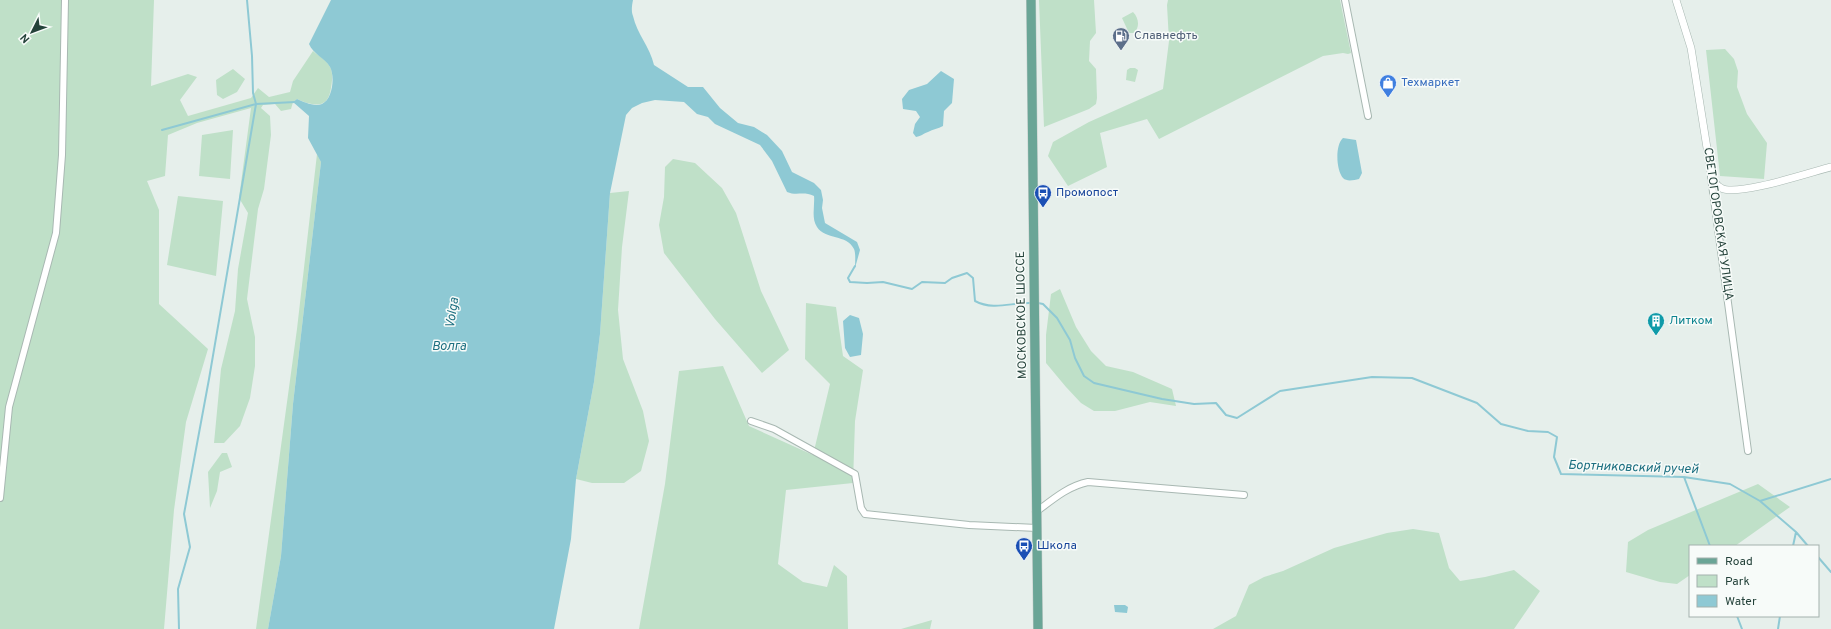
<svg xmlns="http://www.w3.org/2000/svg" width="1831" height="629" font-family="Overpass,sans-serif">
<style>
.green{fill:#bfe0c8}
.water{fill:#8ec9d4}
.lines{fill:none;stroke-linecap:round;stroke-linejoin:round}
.stream{stroke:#8ec9d4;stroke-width:2}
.minor-casing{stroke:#a8b8b2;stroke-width:8}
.tertiary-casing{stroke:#a8b8b2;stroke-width:8}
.primary-casing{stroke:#c2cac8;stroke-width:10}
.minor{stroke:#fff;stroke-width:6}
.tertiary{stroke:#fff;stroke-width:7}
.primary{stroke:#6aa596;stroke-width:9}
.labels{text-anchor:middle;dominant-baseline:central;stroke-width:3;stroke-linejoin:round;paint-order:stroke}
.service-label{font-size:12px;fill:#4e5e75;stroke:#f7fbf9;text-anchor:start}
.shop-label{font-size:12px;fill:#366cbe;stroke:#f7fbf9;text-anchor:start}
.transit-label{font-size:12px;fill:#164399;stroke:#f7fbf9;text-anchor:start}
.street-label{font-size:12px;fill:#24423a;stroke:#f7fbf9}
.culture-label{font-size:12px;fill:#0d838f;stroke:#f7fbf9;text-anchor:start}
.water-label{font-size:13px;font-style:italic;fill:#1c6f80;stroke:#f7fbf9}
</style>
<rect width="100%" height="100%" fill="#e6efeb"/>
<!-- green -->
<path class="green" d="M0,0h154l-3,86 37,-12 9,3 -17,23 8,16 63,-18 7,-10 11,9 21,-5 3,-11 20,-30c6,5 15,10 18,18 2,6 1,13 0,19 -3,22 -18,18 -34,11l-4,3 -2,7 -10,2 -6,-7 -12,1 -2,3 9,8 1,19 -7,54 -6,20 -11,90 8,38v29l-5,32 -10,28 -16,17h-10l7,-74 14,-58 3,-42 10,-56 -9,-15 12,-90 -54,15 -29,12 -3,41 -18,5 12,29v94l49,45 -22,73 -12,88 -10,119h-164z
M1039,0h55l2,33 -6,8 -1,20 7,8 1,29 -1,6 -7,5 -45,18z
M1168,0h172l11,53 -3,1 -5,-1 -20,3 -164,83 -12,-20 -47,14 7,34 -39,19 -20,-30 5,-14 36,-20 74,-33 6,-48 -2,-36z
M1133,12c6,6 7,15 1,21h-5l-7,-15z
M1725,49l9,10 4,12 -1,16 10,27 20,29 -3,36 -44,-3 -14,-126z
M1130,68h5l3,2 -3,12 -9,-2 1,-10z
M233,69l12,10 -8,13 -14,7 -6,-4 -1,-15z
M233,130l-3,49 -31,-3 3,-41z
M317,154l4,8 -28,242 -12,152 -13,73h-12l41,-300z
M673,159l22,4 27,25 14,25 25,78 28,59 -27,23 -47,-54 -51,-66 -5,-28 5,-28 1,-30z
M629,191l-7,56 -4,63 5,49 20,52 6,30 -8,30 -17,12h-32l-16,-4 18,-97 6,-48 10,-141z
M178,196l45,5 -7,75 -49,-11z
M1060,289l16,38 15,24 15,15 27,6 39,17 4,17 -26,-4 -35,9h-21l-13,-8 -15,-16 -20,-24v-28l5,-41z
M806,303l30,4 7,49 20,14 -8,51 -2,62 -67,7 -8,74 25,18 24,5 7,-22 13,11 1,53h-209l26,-145 14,-113 44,-5 26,60 64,29 17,-71 -25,-25z
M222,453h5l5,14 -12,5 -3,19 -7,17 -2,-36z
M1758,484l32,23 -55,39h-45v29l-13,9 -17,-2 -34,-10 2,-30 20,-12z
M1413,529l26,4 10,35 11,13 25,-4 29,-7 26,21 -26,38h-301l23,-13 13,-31 15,-8 19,-6 51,-23 53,-15z
M932,620l-2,9h-29z"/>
<!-- water -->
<path class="water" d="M331,0h302c-1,5 -2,11 0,16 4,18 17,31 21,49l34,22h15l17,21 18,15 16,4 13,8 15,16 10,21 22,11 7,7 2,10 -1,8 3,15 32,19 3,8 -5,18c0,-6 1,-14 -1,-19 -7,-15 -29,-9 -37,-22 -6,-9 -2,-21 -3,-31 -10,-5 -18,0 -27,-4l-15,-31 -12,-16 -45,-21 -7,-7 -11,-3 -13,-12 -29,-2 -13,3 -10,5 -6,7 -16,78 -10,141 -6,48 -18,97 -5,60 -17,90h-286l13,-73 12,-152 28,-242 -13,-24 1,-22 -16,-14 4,-3c7,3 17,8 25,5 11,-5 13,-28 8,-37 -5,-9 -17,-13 -21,-23z
M941,71l13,8 -2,24 -8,8 -1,15c-5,3 -10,3 -15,6 -6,2 -6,4 -12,5l-3,-4 2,-9 5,-7 -4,-6 -13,-2 -1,-10 7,-9 18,-6z
M1343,138l13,2 6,33 -3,6c-5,1 -12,3 -16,-1 -7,-8 -8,-33 0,-40z
M850,315l9,3 4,16 -2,21 -11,2 -5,-9 -2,-27z
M1114,605h11l3,2 -1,6 -12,-1z"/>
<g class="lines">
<!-- stream -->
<path class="stream" d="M162,130l94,-26 39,-2
M855,266l-7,12 2,4 17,1 16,-1 29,7 10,-7 23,1 7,-5 15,-5 6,5 2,23c19,10 37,1 57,2
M1038,303l5,1 14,14 13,22 5,18 9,18 10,7 68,16 32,5 22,-1 10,12 11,3 43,-27 92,-14 40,1 65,25 24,21 27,7 20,1 9,5 -3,20 7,17 123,3 46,7 30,17 36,31 12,14
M1684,477l26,69
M1760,501l71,-22
M1793,546l3,-14
M1818,557l13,15
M1737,616l5,13
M179,629l-1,-40 12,-42 -6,-33 25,-135 47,-275 -3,-11 -1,-37 -5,-56
M1778,629l2,-13"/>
<!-- minor casing -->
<g class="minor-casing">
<path id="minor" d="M1345,0l23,116
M1711,177l37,274
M751,421l23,8 81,45 6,34 4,6 104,11 68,3
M0,498l9,-91 47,-174 6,-78 3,-155
M1036,512c16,-12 32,-26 52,-30l156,13"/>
</g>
<!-- tertiary casing -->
<g class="tertiary-casing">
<path id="tertiary" d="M1676,0l15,48 20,125c2,6 4,12 10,15 16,9 90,-16 110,-21"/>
</g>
<!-- primary casing -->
<g class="primary-casing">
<path id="primary" d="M1031,0l7,629"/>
</g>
<!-- minor -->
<use href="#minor" class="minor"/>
<!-- tertiary -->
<use href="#tertiary" class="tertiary"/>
<!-- primary -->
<use href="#primary" class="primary"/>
</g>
<!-- icons -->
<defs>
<g id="fuel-pin" transform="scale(0.9)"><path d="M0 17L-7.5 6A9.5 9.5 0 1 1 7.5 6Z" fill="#5c6f8a" stroke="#f7fbf9"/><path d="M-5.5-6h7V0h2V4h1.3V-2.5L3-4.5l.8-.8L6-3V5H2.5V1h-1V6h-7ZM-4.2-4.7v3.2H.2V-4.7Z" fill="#fff"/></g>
<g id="shop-pin" transform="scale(0.9)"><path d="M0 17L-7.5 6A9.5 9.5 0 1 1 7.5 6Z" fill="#3f7fe0" stroke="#f7fbf9"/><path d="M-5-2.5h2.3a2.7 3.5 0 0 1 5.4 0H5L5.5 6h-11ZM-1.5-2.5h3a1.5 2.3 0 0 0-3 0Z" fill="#fff"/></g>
<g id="bus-pin" transform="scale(0.9)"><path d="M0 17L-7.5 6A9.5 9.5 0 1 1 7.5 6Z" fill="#1a4fb4" stroke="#f7fbf9"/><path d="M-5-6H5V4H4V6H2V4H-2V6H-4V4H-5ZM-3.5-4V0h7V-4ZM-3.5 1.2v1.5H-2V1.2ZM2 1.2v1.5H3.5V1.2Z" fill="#fff"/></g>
<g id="building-pin" transform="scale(0.9)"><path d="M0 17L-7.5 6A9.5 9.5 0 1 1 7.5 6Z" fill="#0f9aa8" stroke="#f7fbf9"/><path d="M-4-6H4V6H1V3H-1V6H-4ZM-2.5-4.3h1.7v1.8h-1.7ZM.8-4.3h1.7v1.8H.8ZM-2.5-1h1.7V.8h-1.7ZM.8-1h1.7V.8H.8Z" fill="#fff"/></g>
</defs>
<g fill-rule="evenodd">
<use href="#fuel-pin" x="1121" y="36"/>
<use href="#shop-pin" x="1388" y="83"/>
<use href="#bus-pin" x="1043" y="193"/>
<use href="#building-pin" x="1656" y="321"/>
<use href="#bus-pin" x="1024" y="546"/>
</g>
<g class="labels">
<!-- service labels -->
<g class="service-label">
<text x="1134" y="36">Славнефть</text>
</g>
<!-- shop labels -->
<g class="shop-label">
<text x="1401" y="83">Техмаркет</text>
</g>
<!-- transit labels -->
<g class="transit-label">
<text x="1056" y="193">Промопост</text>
<text x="1037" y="546">Школа</text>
</g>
<!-- street labels -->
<g class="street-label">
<text transform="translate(1718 224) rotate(82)">СВЕТОГОРОВСКАЯ УЛИЦА</text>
<text transform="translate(1022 315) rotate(-91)">МОСКОВСКОЕ ШОССЕ</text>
</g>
<!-- culture labels -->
<g class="culture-label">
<text x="1669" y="321">Литком</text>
</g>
<!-- water labels -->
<g class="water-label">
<text transform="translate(453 313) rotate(-82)">Volga</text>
<text x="449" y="347">Волга</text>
<text transform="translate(1633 468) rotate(2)">Бортниковский ручей</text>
</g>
</g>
<!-- legend -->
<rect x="1689" y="545" width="130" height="72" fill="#f7fbf9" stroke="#a3b1ad"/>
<rect x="1697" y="558" width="20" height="6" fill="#6aa596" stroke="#a3b1ad"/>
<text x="1725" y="565" font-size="12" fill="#24423a">Road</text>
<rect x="1697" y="575" width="20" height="12" fill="#bfe0c8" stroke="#a3b1ad"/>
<text x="1725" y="585" font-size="12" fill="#24423a">Park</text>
<rect x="1697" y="595" width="20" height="12" fill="#8ec9d4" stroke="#a3b1ad"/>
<text x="1725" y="605" font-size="12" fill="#24423a">Water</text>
<!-- north arrow -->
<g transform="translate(32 32) rotate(228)" stroke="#f7fbf9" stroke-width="3" paint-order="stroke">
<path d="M0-3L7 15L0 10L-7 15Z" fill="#24423a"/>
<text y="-6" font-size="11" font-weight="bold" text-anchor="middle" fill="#24423a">N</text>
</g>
</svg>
